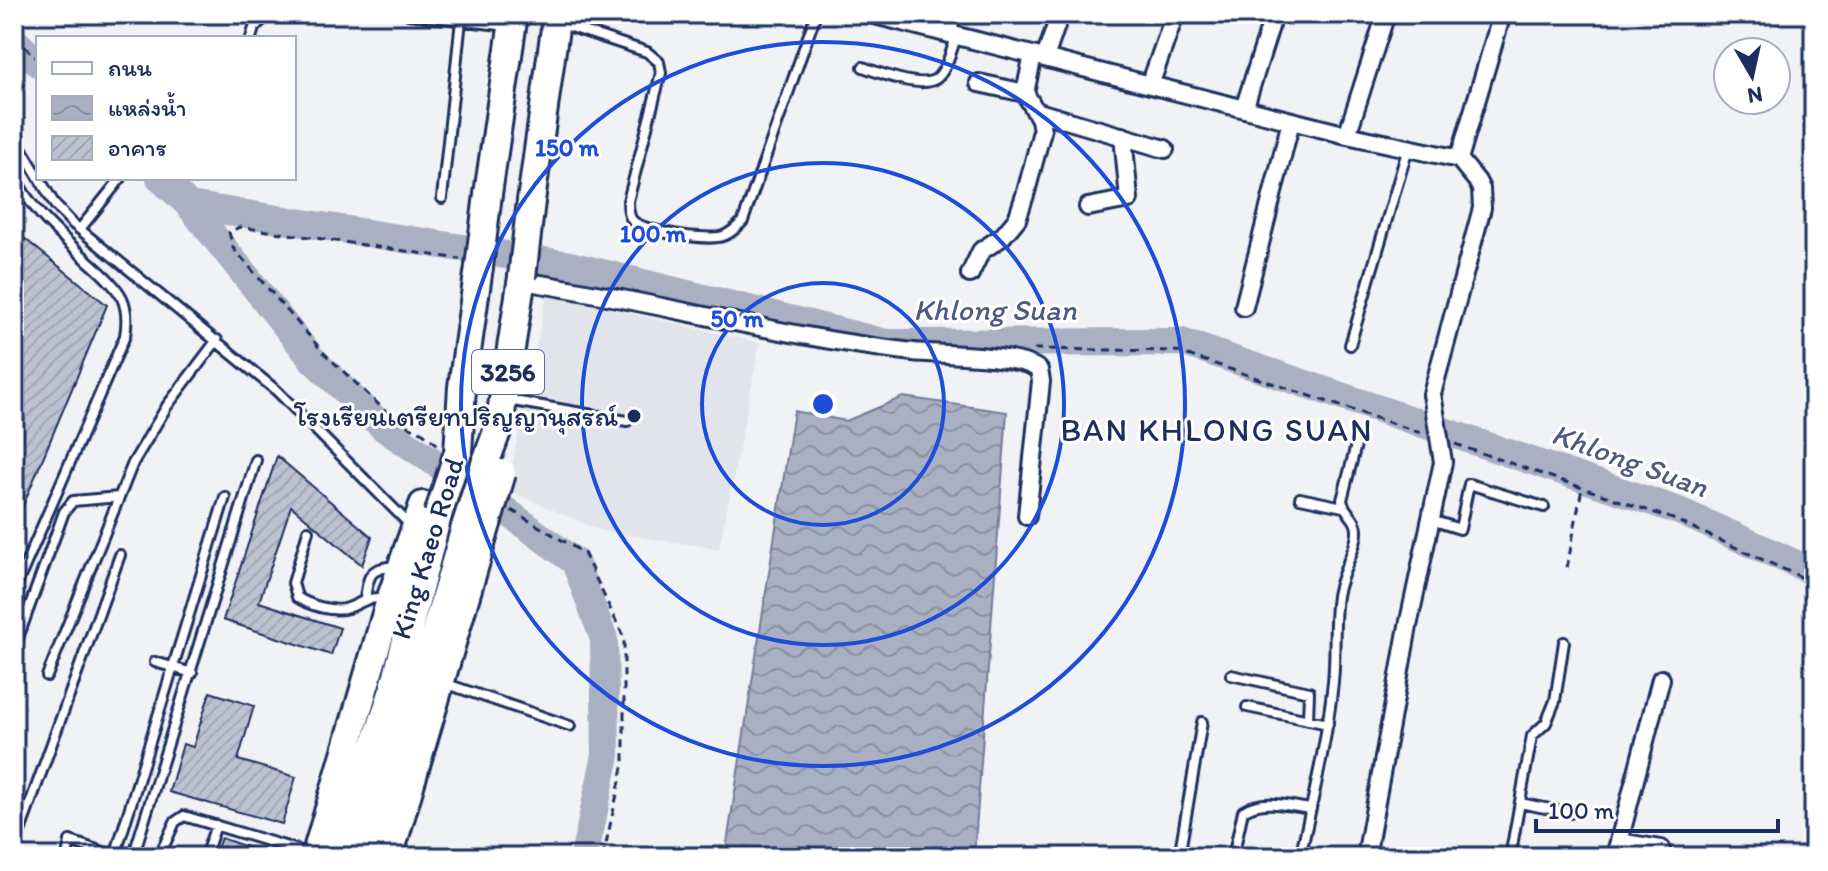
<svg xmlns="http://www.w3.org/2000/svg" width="1828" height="871" font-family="Itim,'Playpen Sans Thai',sans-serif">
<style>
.built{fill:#e1e4ea}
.water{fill:url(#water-waves);stroke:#707c9a;stroke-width:2}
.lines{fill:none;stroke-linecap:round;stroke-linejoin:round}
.river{stroke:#a8b0c2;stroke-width:28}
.building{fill:url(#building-hatch);stroke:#1b2f5e;stroke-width:2}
.lane-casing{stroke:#1b2f5e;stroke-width:14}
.street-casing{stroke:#1b2f5e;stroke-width:22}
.primary-casing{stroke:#1b2f5e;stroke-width:32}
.path{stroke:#1b2f5e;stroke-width:3;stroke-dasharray:8 6;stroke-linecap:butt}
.lane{stroke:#fff;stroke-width:8}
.street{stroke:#fff;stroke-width:16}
.primary{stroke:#fff;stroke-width:26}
.street-bridge-casing{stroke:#1b2f5e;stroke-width:22;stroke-linecap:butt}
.primary-bridge-casing{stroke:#1b2f5e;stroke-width:32;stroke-linecap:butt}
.street-bridge{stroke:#fff;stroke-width:16}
.primary-bridge{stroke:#fff;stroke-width:26}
.ring{fill:none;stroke:#1d4ed8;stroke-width:4}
.poi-dot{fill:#1b2f5e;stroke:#fff;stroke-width:3}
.labels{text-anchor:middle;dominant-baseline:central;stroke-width:6;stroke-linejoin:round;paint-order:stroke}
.shield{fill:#fff;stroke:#5f6d8e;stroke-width:2}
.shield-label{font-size:26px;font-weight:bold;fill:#1b2f5e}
.poi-label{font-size:28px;fill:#1b2f5e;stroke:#fff;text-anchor:end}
.street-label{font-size:28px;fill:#1b2f5e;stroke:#fff}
.water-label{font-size:30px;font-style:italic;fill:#4c5c81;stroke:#fff}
.quarter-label{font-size:32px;letter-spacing:2px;fill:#1b2f5e;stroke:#fff}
.centre{fill:#1d4ed8;stroke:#fff;stroke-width:4}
.ring-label{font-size:24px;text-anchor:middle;font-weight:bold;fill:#1d4ed8;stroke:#fff;stroke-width:6;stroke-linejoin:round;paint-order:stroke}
</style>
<defs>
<pattern id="water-waves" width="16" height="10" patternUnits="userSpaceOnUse" patternTransform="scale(2)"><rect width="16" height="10" fill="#a8b0c2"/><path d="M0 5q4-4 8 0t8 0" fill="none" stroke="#8890a1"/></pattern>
<pattern id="building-hatch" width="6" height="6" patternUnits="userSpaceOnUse" patternTransform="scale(2)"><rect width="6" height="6" fill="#bcc2d0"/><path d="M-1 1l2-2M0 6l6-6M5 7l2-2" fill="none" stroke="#a1a7b5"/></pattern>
</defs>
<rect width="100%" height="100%" fill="#f1f2f5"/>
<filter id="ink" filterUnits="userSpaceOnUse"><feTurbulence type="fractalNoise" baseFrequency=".0125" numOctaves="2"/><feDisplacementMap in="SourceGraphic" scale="16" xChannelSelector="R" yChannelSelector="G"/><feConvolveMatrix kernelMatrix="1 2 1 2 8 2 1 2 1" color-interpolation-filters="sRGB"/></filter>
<g filter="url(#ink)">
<!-- built -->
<path class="built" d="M547,294l213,49 -41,206 -118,-18 -94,-41z"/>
<!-- water -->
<path class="water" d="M903,397l104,15 -33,445 -249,-1 69,-445 52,10z"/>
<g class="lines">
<!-- river -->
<path class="river" d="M14,40l24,23
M160,178l29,27 124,155 72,69 113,76 77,57 29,77 2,116 -22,102
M189,205l381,60 317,78 295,-1 497,169 135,61"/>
</g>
<!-- building -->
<path class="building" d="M14,230l93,75 -93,222z
M277,456l95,81 -10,28 -71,-59 -32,96 81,26 -9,27 -108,-35z
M210,692l44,14 -16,54 58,17 -14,47 -113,-32 14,-48 10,3z
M221,838l49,17v2h-56z"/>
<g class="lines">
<!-- lane casing -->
<g class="lane-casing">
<path id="lane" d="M408,14l100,12
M559,23l88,29 12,10 2,11 -33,128c0,6 0,14 4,19 9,12 77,21 91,16 9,-3 14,-9 20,-15l73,-207
M251,38l3,-10 14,-14
M863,67c16,6 60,23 74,11 10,-9 15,-29 19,-41
M14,136l24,40
M14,174c15,35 47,61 74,87 11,10 27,23 34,37 5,11 5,26 3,38l-111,255
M39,178l16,27 17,18 205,168 134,135
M442,198l19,-178
M80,229l41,-51
M1350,345l58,-197
M508,400l119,21
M1300,498l43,9
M1431,520l29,9 9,-45 75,23
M308,531l-15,52 4,14c11,8 37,16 51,11 17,-6 17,-12 38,-9
M365,598c4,-25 4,-29 31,-32
M14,649l50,-137 9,-11 46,-4
M155,662l37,11
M1231,675l78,17 -1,28
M47,676l86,-213 34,-57 50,-66
M444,683l126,43
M1247,707l81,17
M1520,803l50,10
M14,848l106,-293
M67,857l3,-16 45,15 110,-359
M133,857l123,-397
M174,857l-9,-3 -2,-6 12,-26 9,-6 127,38
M205,857l11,-32
M1179,857l23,-135
M1233,857l10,-46c20,-13 45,-5 68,-2
M1300,857c13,-58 27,-116 33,-175 3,-29 0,-57 4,-86 3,-21 20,-48 20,-64 1,-14 -13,-19 -15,-32l16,-63
M1510,857l22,-121 14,-13 9,-22 9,-59"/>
</g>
<!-- street casing -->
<g class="street-casing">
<path id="street" d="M871,14l476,121 112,24 18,22 4,8 1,19 -50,186
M947,33l6,-19
M1045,58l15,-44
M979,83l46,10
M1150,85l25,-71
M1244,109l30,-95
M1035,111l130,38
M1347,135l39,-121
M1459,159l43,-145
M1088,207l41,-8 -6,-63
M970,274l11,-23 21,-14 15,-18 9,-27 16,-61 -2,-12 -15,-26 8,-38
M522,281c131,20 259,56 391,71 28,3 108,2 126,18l2,11 -14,135
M1244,307l47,-186
M1619,842l42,7
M1366,857l42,-231 35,-164
M1615,857l46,-178"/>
</g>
<!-- primary casing -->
<g class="primary-casing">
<path id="primary" d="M488,194l26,-180
M531,201l26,-187
M458,452l4,-65 17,-120
M485,464l14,-38 23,-149
M315,857l75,-257 33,-95
M338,857l56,-170 44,-172
M363,857l54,-162 48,-168
M389,857l95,-323"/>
</g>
<!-- path -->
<path class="path" d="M14,37l24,22
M1034,349l142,2 245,82
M437,444l-14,-11 -28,-13 -71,-67 -91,-105 -4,-16 11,-5 220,32
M1455,444l218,75 141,64
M511,510l73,43 40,85v125l-21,94
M1567,568l15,-80"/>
<!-- lane -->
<use href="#lane" class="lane"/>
<!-- street -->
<use href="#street" class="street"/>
<!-- primary -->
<use href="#primary" class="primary"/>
<!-- street-bridge casing -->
<g class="street-bridge-casing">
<path id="street-bridge" d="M1432,394l11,68"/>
</g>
<!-- primary-bridge casing -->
<g class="primary-bridge-casing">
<path id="primary-bridge" d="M479,267l9,-73
M522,277l9,-76
M438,515l20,-63
M465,527l20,-63
M484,534l18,-61"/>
</g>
<!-- street-bridge -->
<use href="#street-bridge" class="street-bridge"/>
<!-- primary-bridge -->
<use href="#primary-bridge" class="primary-bridge"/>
</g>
</g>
<!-- distance rings -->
<g class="ring">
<circle cx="823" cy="404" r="121"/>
<circle cx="823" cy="404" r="241"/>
<circle cx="823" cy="404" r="362"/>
</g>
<!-- markers -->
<circle class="poi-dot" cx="634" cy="416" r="8"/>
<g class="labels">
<!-- shield labels -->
<rect class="shield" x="472" y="350" width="72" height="44" rx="6"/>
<g class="shield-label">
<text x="508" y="372">3256</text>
</g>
<!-- poi labels -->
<g class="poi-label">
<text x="618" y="416">โรงเรียนเตรียทปริญญานุสรณ์</text>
</g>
<!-- street labels -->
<g class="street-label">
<text transform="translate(427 548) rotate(-73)">King Kaeo Road</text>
</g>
<!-- water labels -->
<g class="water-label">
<text x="995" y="309">Khlong Suan</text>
<text transform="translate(1630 460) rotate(20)">Khlong Suan</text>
</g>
<!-- quarter labels -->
<g class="quarter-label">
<text x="1217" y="430">BAN KHLONG SUAN</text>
</g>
</g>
<circle cx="823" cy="404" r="12" class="centre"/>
<g class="ring-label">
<text x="567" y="156">150 m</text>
<text x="653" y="242">100 m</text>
<text x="737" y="327">50 m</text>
</g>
<!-- margin -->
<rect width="1828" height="871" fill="none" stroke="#fff" stroke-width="48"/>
<rect x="24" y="24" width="1780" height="823" fill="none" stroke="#1b2f5e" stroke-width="3" filter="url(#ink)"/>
<!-- legend -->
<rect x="36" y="36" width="260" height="144" fill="#ffffff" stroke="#a4acbf" stroke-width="2"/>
<rect x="52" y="62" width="40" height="12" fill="#ffffff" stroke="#a4acbf" stroke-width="2"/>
<text x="108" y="76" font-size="24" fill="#1b2f5e">ถนน</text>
<rect x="52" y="96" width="40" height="24" fill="url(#water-waves)" stroke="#a4acbf" stroke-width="2"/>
<text x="108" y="116" font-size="24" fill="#1b2f5e">แหล่งน้ำ</text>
<rect x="52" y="136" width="40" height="24" fill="url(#building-hatch)" stroke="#a4acbf" stroke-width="2"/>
<text x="108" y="156" font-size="24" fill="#1b2f5e">อาคาร</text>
<!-- north arrow -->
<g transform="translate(1752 76) rotate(171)"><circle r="38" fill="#ffffff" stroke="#a4acbf" stroke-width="2"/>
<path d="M0-6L14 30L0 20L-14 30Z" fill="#1b2f5e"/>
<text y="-12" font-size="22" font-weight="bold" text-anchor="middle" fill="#1b2f5e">N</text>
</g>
<!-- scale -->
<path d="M1536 819v12h242v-12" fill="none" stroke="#1b2f5e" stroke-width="4"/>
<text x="1548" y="819" font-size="24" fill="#1b2f5e" stroke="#ffffff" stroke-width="6" paint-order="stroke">100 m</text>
</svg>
